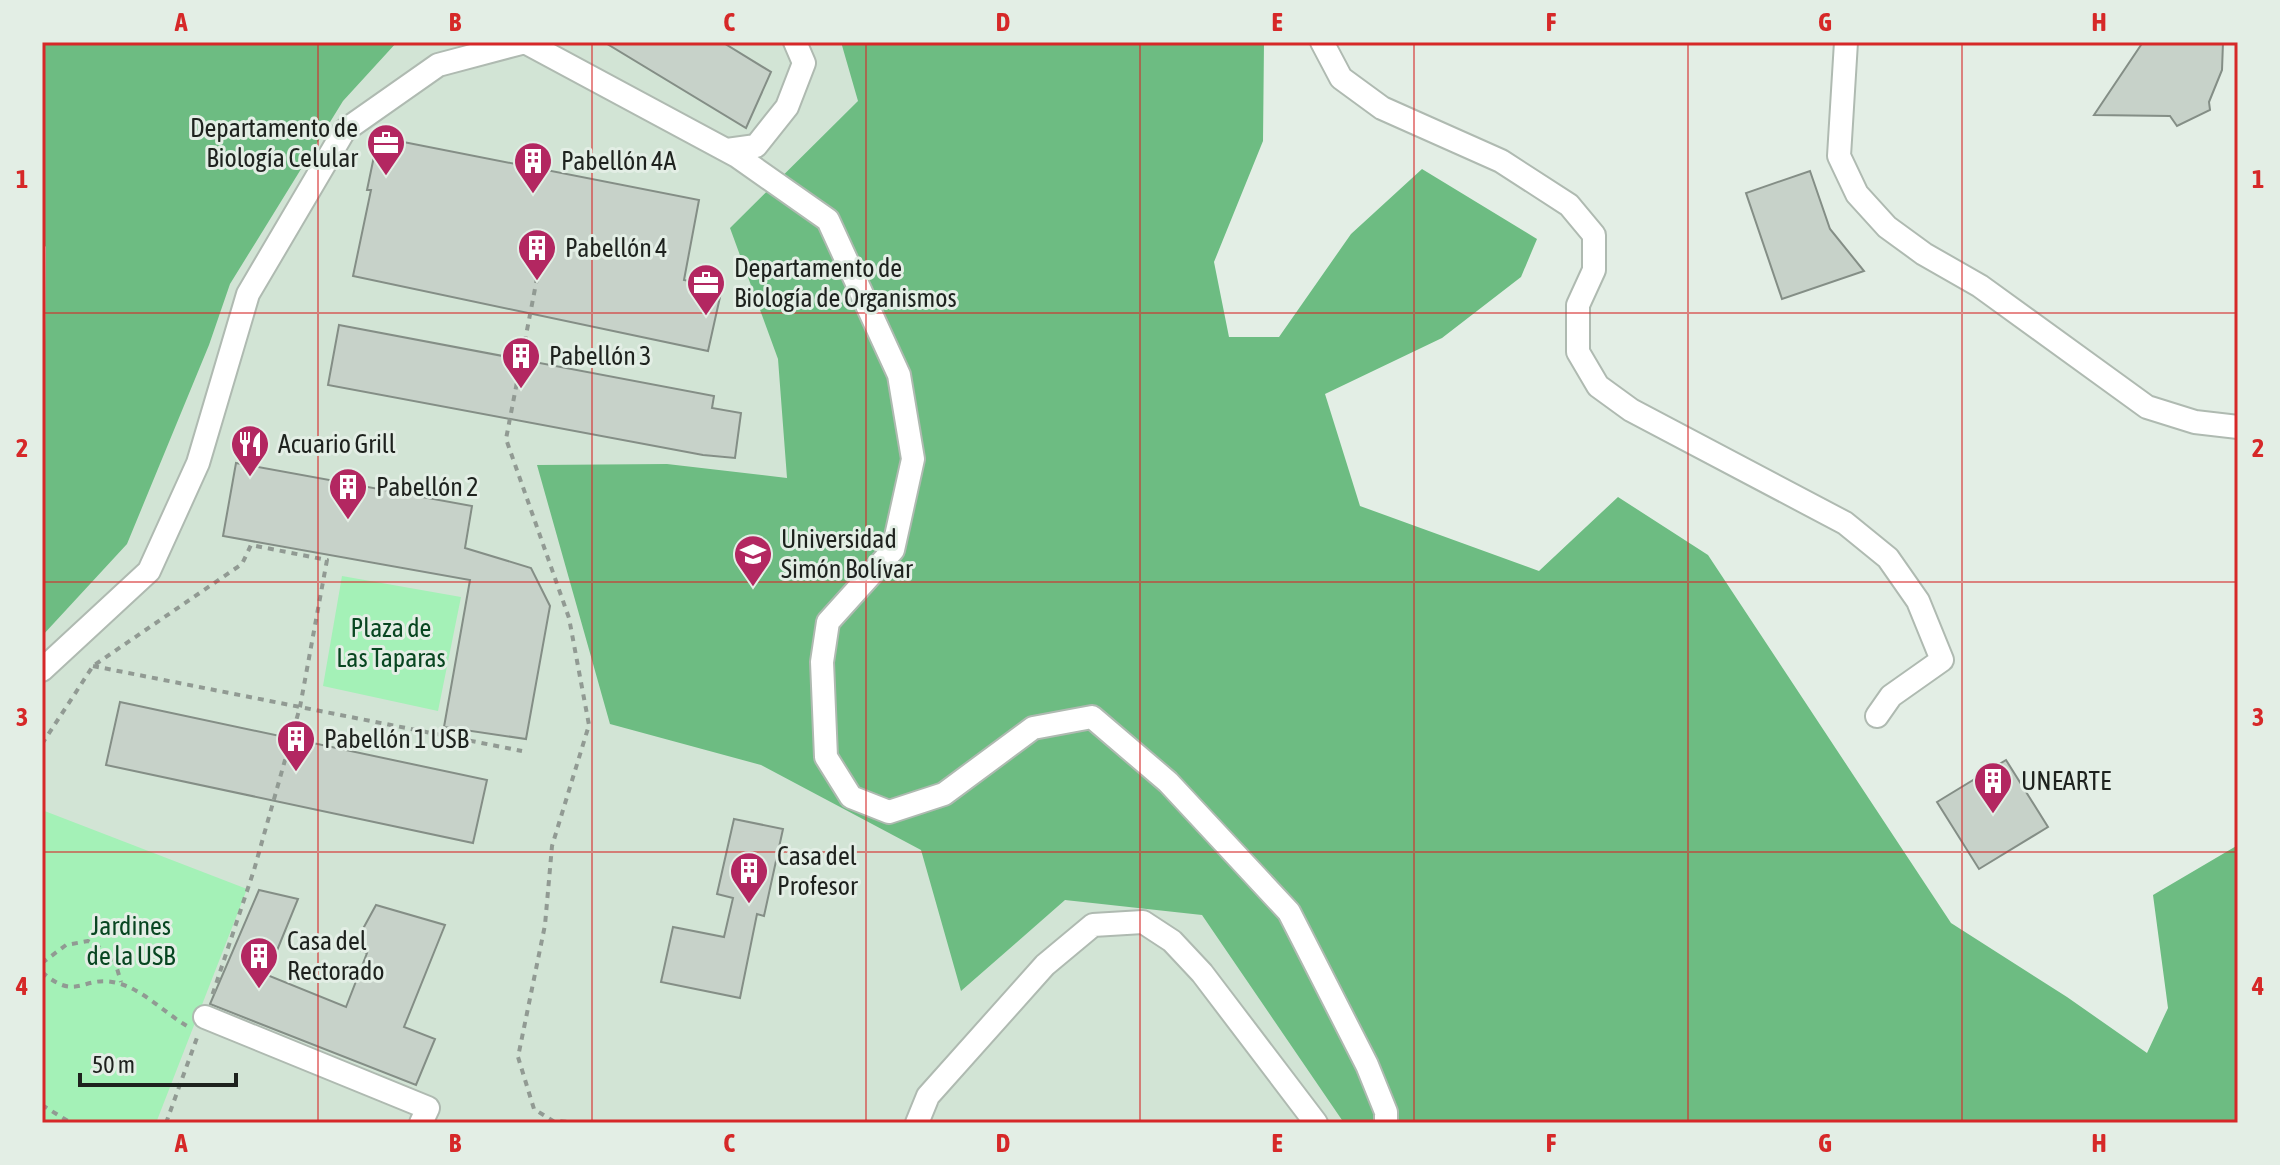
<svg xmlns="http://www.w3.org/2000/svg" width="2280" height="1165" font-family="'Asap Condensed',sans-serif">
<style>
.built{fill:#d2e4d5}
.green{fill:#a4f1b7}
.forest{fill:#6dbc82}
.building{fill:#c7d2c9;stroke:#848e86;stroke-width:2}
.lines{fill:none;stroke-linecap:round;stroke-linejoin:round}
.minor-casing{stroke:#afbab1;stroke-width:26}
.path{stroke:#919a93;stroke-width:4;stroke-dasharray:6 6;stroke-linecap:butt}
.minor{stroke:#fff;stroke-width:22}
.grid{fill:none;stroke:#d62828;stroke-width:2;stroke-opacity:0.55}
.labels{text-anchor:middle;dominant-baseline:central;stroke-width:6;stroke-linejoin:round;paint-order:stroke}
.poi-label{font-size:26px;fill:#1e221e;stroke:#e3eee5;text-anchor:start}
.park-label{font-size:26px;fill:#084621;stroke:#e3eee5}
.neatline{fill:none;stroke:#d62828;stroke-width:3}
.grid-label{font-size:26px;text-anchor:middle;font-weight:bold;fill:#d62828}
</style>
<rect width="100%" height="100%" fill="#e3eee5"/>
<!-- built -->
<path class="built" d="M42,42h1054l-15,269 945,812h-1984z"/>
<!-- green -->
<path class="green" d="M342,576l119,21 -23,114 -115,-25z
M42,810l205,79 -91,234h-114z"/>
<!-- forest -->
<path class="forest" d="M42,42h355l-54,59 -113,183 -21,61 -82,199 -85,92 4,-389 -4,-5z
M841,42h423l-1,99 -49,121 15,75h50l72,-103 71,-65 115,70 -16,38 -79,61 -117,56 35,112 179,65 79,-74 90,58 243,368 116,74 80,56 21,-45 -15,-113 85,-50v278h-894l-142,-208 -137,-15 -104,91 -40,-141 -160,-85 -151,-41 -73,-259 130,-1 120,14 -9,-119 -48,-131 128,-127z"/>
<!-- building -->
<path class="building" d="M604,42h118l49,30 -25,56z
M2143,42h80l-1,28 -13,32 1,8 -33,16 -7,-10 -76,-1z
M378,137l321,63 -15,80 38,8 -14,63 -355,-75 18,-86h-4z
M1810,171l20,58 34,42 -82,28 -36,-106z
M339,325l375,71 -2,12 29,5 -6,45 -32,-3 -375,-70z
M236,463l236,43 -7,42 66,20 19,38 -24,133 -82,-12 26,-147 -247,-44z
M120,702l367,78 -14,63 -367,-78z
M2006,760l42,67 -69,42 -42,-67z
M734,819l49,10 -19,87 -7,-2 -17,84 -79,-16 12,-55 51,10 9,-39 -16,-4z
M259,890l39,9 -31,76 79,32 21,-54 -14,-6 23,-42 69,20 -41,102 31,12 -19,46 -206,-81z"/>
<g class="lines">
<!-- minor casing -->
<g class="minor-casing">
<path id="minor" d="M1322,42l19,36 41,30 119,53 68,44 25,30v35l-16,35v47l20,34 33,24 214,113 43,35 30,43 24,59 -51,36 -14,20
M1846,42l-7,114 18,38 30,33 37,27 56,32 167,121 48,15 43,5
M727,150l29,-4 31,-39 17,-44 -9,-21
M42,670l107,-99 49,-108 50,-169 96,-163 94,-66 87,-23 212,114 91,64 71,155 14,84 -20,91 -65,72 -6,40 4,95 25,40 38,15 55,-18 89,-66 59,-11 76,65 121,130 78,153 19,47v11
M205,1017l223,91 -7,15
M917,1123l11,-27 117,-131 48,-40 50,-3 29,19 30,32 114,150"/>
</g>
<!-- path -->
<path class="path" d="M544,242l-38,197 63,179 20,107 -37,121 -7,79 -27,132 16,52 19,12 40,2
M93,666l429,85
M42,744l51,-78 149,-102 9,-19 76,15 -27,147 -46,163 -42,126
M42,963l24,-18 22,-4 25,14 8,27
M42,972c35,31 41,2 75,11 24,5 49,31 70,43
M42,1105l29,18
M166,1123l32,-88"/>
<!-- minor -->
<use href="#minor" class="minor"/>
</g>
<!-- grid -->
<path class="grid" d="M318,42v1081M592,42v1081M866,42v1081M1140,42v1081M1414,42v1081M1688,42v1081M1962,42v1081M42,313h2196M42,582h2196M42,852h2196"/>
<!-- icons -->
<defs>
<g id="office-pin" transform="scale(2)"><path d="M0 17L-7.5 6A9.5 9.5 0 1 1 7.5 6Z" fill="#b32761" stroke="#e3eee5"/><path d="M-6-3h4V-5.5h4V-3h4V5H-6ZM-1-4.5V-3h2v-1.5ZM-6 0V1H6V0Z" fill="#fff"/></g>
<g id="building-pin" transform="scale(2)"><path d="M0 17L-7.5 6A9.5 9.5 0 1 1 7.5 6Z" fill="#b32761" stroke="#e3eee5"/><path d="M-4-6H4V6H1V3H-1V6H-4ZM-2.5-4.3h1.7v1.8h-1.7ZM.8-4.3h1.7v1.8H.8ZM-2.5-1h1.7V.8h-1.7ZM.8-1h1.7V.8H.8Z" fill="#fff"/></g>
<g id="restaurant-pin" transform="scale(2)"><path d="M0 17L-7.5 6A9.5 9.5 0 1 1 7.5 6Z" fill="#b32761" stroke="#e3eee5"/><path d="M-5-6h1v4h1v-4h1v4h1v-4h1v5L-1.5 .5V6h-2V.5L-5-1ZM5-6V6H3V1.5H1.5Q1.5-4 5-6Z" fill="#fff"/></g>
<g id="university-pin" transform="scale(2)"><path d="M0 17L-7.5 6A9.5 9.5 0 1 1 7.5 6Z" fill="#b32761" stroke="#e3eee5"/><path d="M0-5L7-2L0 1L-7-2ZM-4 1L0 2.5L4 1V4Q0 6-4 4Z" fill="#fff"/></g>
</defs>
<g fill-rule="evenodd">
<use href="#office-pin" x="386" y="143"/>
<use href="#building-pin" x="533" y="161"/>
<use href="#building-pin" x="537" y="248"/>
<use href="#office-pin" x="706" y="283"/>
<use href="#building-pin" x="521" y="356"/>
<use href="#restaurant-pin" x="250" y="444"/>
<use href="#building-pin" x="348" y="487"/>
<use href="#university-pin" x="753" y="554"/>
<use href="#building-pin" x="296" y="739"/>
<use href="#building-pin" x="1993" y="781"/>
<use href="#building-pin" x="749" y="871"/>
<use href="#building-pin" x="259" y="956"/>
</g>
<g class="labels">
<!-- poi labels -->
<g class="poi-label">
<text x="358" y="128" text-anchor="end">Departamento de<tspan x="358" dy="30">Biología Celular</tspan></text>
<text x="561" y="161">Pabellón 4A</text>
<text x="565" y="248">Pabellón 4</text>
<text x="734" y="268">Departamento de<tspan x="734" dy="30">Biología de Organismos</tspan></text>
<text x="549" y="356">Pabellón 3</text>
<text x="278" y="444">Acuario Grill</text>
<text x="376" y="487">Pabellón 2</text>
<text x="781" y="539">Universidad<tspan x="781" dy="30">Simón Bolívar</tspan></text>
<text x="324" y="739">Pabellón 1 USB</text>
<text x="2021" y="781">UNEARTE</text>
<text x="777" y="856">Casa del<tspan x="777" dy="30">Profesor</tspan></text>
<text x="287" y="941">Casa del<tspan x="287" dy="30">Rectorado</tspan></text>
</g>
<!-- park labels -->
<g class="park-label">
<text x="391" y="628">Plaza de<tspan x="391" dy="30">Las Taparas</tspan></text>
<text x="131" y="926">Jardines<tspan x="131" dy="30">de la USB</tspan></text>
</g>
</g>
<!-- border -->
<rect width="2280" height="1165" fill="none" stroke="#e3eee5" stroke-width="88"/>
<!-- scale -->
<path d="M80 1073v12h156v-12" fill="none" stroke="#1e221e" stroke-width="4"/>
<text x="92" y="1073" font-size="24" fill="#1e221e" stroke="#e3eee5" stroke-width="6" paint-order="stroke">50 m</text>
<rect x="44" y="44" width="2192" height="1077" class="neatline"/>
<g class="grid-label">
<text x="181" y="31">A</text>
<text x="455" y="31">B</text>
<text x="729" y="31">C</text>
<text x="1003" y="31">D</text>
<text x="1277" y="31">E</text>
<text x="1551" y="31">F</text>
<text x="1825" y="31">G</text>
<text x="2099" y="31">H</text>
<text x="22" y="188">1</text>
<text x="2258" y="188">1</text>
<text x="22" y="457">2</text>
<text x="2258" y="457">2</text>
<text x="22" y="726">3</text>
<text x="2258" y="726">3</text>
<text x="22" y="995">4</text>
<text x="2258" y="995">4</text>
<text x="181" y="1152">A</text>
<text x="455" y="1152">B</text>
<text x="729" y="1152">C</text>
<text x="1003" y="1152">D</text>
<text x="1277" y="1152">E</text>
<text x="1551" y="1152">F</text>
<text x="1825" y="1152">G</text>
<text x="2099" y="1152">H</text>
</g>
</svg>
